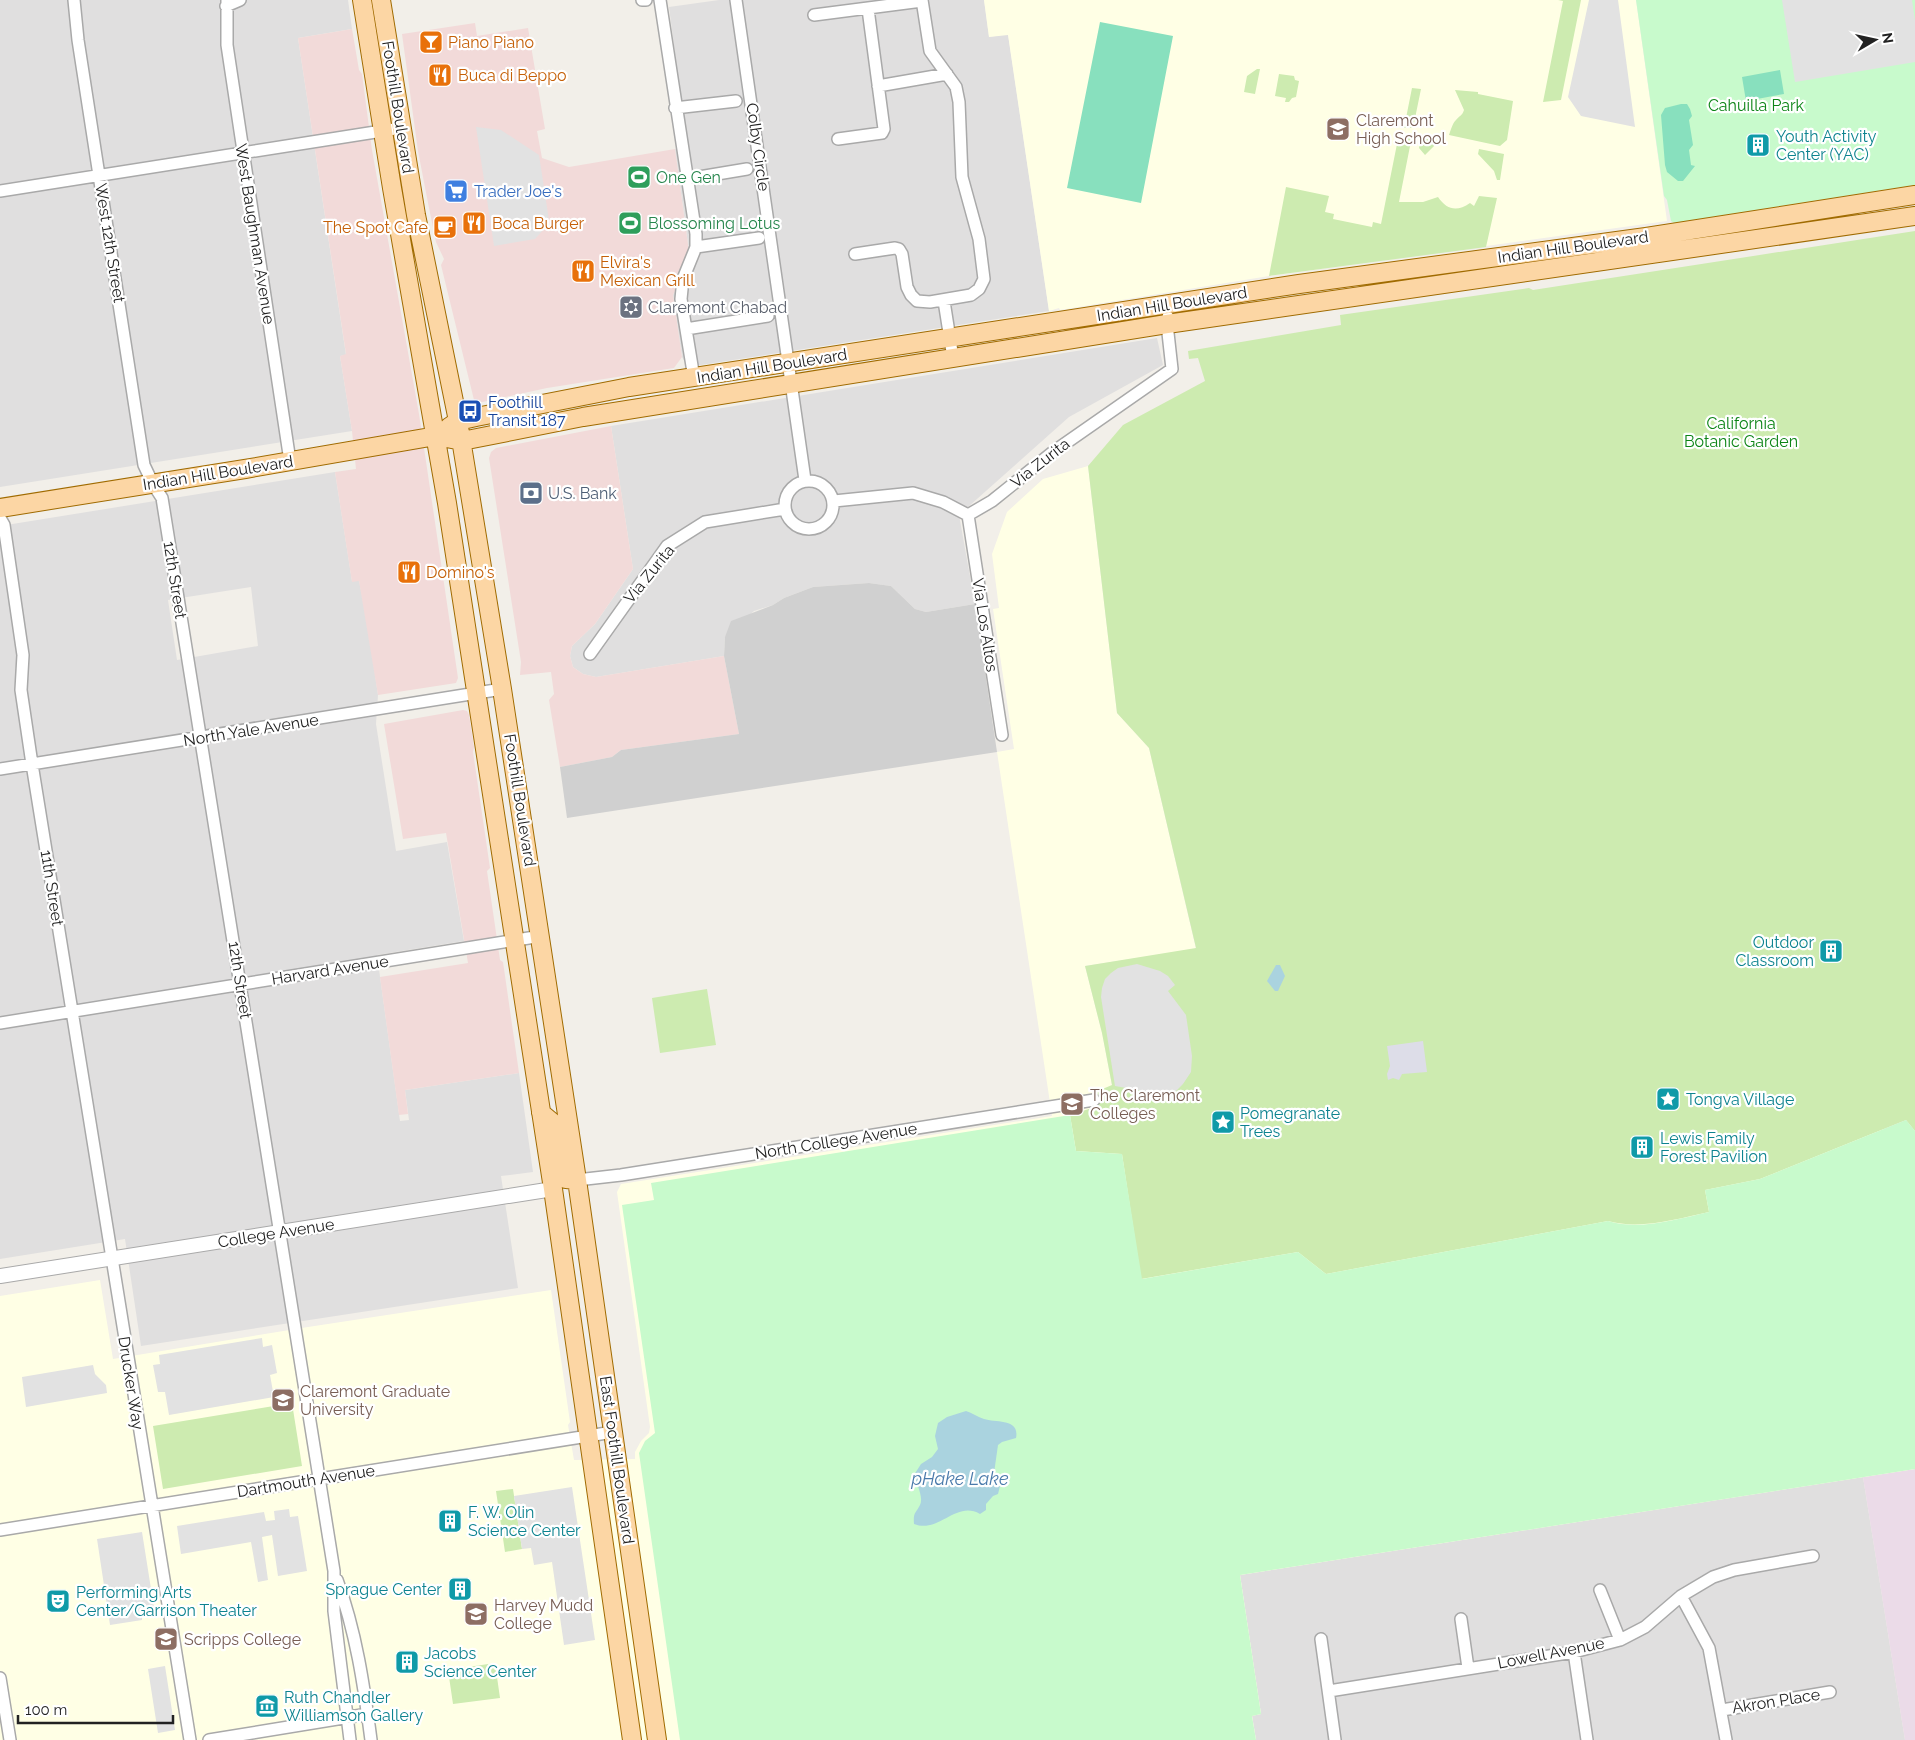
<svg xmlns="http://www.w3.org/2000/svg" width="1915" height="1740" font-family="Raleway,sans-serif">
<style>
.residential{fill:#e0dfdf;fill-rule:evenodd}
.commercial{fill:#f2dad9}
.industrial{fill:#ebdbe8}
.education{fill:#ffffe5}
.religious{fill:#d0d0d0}
.grass{fill:#cdebb0}
.park{fill:#c8facc}
.pitch{fill:#88e0be}
.parking{fill:#e2e2e2}
.plaza{fill:#dddde8}
.water{fill:#aad3df}
.lines{fill:none;stroke-linecap:round;stroke-linejoin:round}
.minor-casing{stroke:#a9a9a9;stroke-width:14}
.tertiary-casing{stroke:#a9a9a9;stroke-width:16}
.primary-casing{stroke:#a06b00;stroke-width:20}
.minor{stroke:#fff;stroke-width:11}
.tertiary{stroke:#fff;stroke-width:14}
.primary{stroke:#fcd6a4;stroke-width:18}
.labels{text-anchor:middle;dominant-baseline:central;stroke-width:4.5;stroke-linejoin:round;paint-order:stroke}
.food-label{font-size:16px;fill:#c56008;stroke:#fff;text-anchor:start}
.park-label{font-size:16px;fill:#0c8416;stroke:#fff}
.street-label{font-size:16px;fill:#222;stroke:#fff}
.education-label{font-size:16px;fill:#785e54;stroke:#fff;text-anchor:start}
.culture-label{font-size:16px;fill:#0d838f;stroke:#fff;text-anchor:start}
.leisure-label{font-size:16px;fill:#27864d;stroke:#fff;text-anchor:start}
.shop-label{font-size:16px;fill:#366cbe;stroke:#fff;text-anchor:start}
.worship-label{font-size:16px;fill:#5b616d;stroke:#fff;text-anchor:start}
.transit-label{font-size:16px;fill:#164399;stroke:#fff;text-anchor:start}
.service-label{font-size:16px;fill:#4e5e75;stroke:#fff;text-anchor:start}
.water-label{font-size:18px;font-style:italic;fill:#4a7aab;stroke:#fff}
</style>
<rect width="100%" height="100%" fill="#f2efe9"/>
<!-- residential -->
<path class="residential" d="M0,0h348l4,29 -54,9 48,317 -6,1 12,75 -352,56z
M719,0h265l5,37 19,-3 41,277 -361,56 -6,-10 -9,-62 17,-36 -15,-110 12,-2 -18,-140z
M1157,338l6,27 -94,52 -110,98 16,89 -49,8 -11,-3 -24,-23 -22,-3 -56,4 -29,11 -11,7 -19,6 -29,26 -1,19 -128,21 -13,-3 -10,-7 -3,-11 2,-10 23,-22 38,-55 -22,-143z
M335,472l17,109 7,-1 10,52 9,63 -2,29 20,127 51,-9 17,99 -87,14 23,166 9,-1 -4,-30 114,-17 14,99 -32,4 17,112 -377,58 -16,-107 -125,20v-733zM251,587l7,59 -81,14 -9,-60z
M1863,1477l42,263h-649l-4,-25 9,-1 -21,-139z"/>
<!-- commercial -->
<path class="commercial" d="M475,23l2,13 51,-8 17,101 -8,2 5,27 27,9 106,-18 15,110 -17,36 9,62 -8,11 -127,20 -69,15 -4,-3 -33,-135 3,-6 -8,-17 -7,-34 -11,-57 -16,-117z
M352,29l7,41 3,4 10,76 47,264 39,264 -2,5 -78,12 -19,-114 -7,1 -17,-110 21,-3 -4,-38 -12,-75 6,-2 -48,-316z
M611,426l22,143 -38,55 -23,22 -2,10 3,11 10,7 13,3 128,-21 15,78 -118,16 -9,7 -52,10 -11,-67 5,-6 -3,-22 -31,3 1,-13 -32,-204 2,-6 5,-4z
M463,710l4,1 2,4 5,32 -1,5 17,116 -3,3 13,89 3,2 16,111 -114,17 3,24 -9,1 -19,-138 88,-14 -22,-130 -43,6 -19,-115z"/>
<!-- industrial -->
<path class="industrial" d="M1915,1469v271h-10l-42,-263z"/>
<!-- education -->
<path class="education" d="M984,0h652l31,221 -398,55 -209,34 -1,-2 -10,3 -41,-276 -19,2z
M1088,466l29,247 32,35 47,201 -111,17 17,67 10,53 803,45v338l-675,106 21,139 -9,2 4,24h-1256v-444l100,-16 13,79 195,-32 243,-37 19,132 -2,3 6,35 61,-1v-7l6,-11 8,-8 1,-6 -33,-235 4,-8 431,-68 -55,-364 17,-3 -21,-140 6,-1 -7,-54 15,-42 36,-33z"/>
<!-- religious -->
<path class="religious" d="M869,583l22,3 24,23 11,3 49,-8 22,148 -430,66 -7,-51 52,-10 9,-7 118,-16 -15,-78 1,-19 6,-16 42,-16 11,-7 29,-11z"/>
<!-- grass -->
<path class="grass" d="M1558,0h23l-20,100 -18,2 20,-101z
M1257,69h3l-5,25 -11,-2 3,-16z
M1279,74l15,2 1,4 4,1 -3,16 -4,1 -3,4h-4l1,-4 -11,-2z
M1412,88l9,1 -8,39h-9z
M1455,90l23,2v2l35,7 -6,39 -7,6 -51,-11c2,-5 3,-11 7,-15 4,-5 6,-4 8,-10z
M1399,134l13,2 -13,66h24l15,-5c9,13 19,15 32,6l4,3 5,-10 18,2 -11,49 -217,29 17,-89 43,9 -4,16 9,2 -1,5 39,8 1,-5 8,2z
M1421,138l18,3 -14,14 -6,-7z
M1479,149l25,5 -4,26h-3l-3,-9 -16,-17z
M1915,231v900l-9,-11 -146,59 -55,11 4,22c-32,7 -69,18 -101,9l-282,53 -28,-22 -157,27 -19,-125 -46,-3 -6,-36 25,-8 -2,-14 19,-8 -10,-52 -17,-67 111,-18 -47,-200 -32,-35 -29,-247 35,-41 82,-44 -7,-23 -9,1 -1,-8 153,-26 -1,-10 189,-27 4,2z
M707,989l9,56 -56,8 -8,-55z
M292,1403l10,63 -139,23 -10,-63z
M513,1489l9,60 -17,3 -9,-61z
M495,1663l5,35 -47,6 -5,-34z"/>
<!-- park -->
<path class="park" d="M1636,0h279v185l-241,38 -3,-2 -4,-21 -3,-4z
M1070,1115l6,36 46,3 20,125 156,-27 28,22 282,-53c32,10 69,-2 101,-9l-4,-22 55,-11 146,-59 9,11v338l-675,106 21,139 -9,2 4,24h-576l-41,-287 6,-12 10,-8 -33,-228 32,-5 -3,-17z"/>
<!-- pitch -->
<path class="pitch" d="M1100,22l73,14 -32,167 -74,-15z
M1780,70l4,24 -38,7 -4,-24z
M1681,104h6l3,5 2,7 -3,4 4,25 -4,5 2,15 4,1 -12,15h-5l-11,-9 -2,-7 -4,-50 4,-7z"/>
<!-- parking -->
<path class="parking" d="M1589,0h29l17,127 -54,-11 -13,-19z
M1782,0h130l3,21v41l-120,20z
M476,127l25,3 38,25 11,72 -6,2 -9,10 -41,7z
M1137,964l23,7 8,5 7,9 -7,6 18,24 6,41 -1,16 -8,12 -9,9 -14,6 -16,3h-3l2,-11 -28,-5 -14,-89 1,-9 3,-9 6,-6 7,-5z
M262,1338l1,9 9,-2 5,28 -7,2 4,22 -105,18 -4,-23h-7l-5,-27 7,-1 -1,-9z
M93,1365l2,9 11,11 1,8 -81,14 -4,-30z
M572,1487l23,153 -31,5 -12,-83 -18,3 -3,-17 -9,1 -8,-53z
M289,1509l1,8 8,-1 9,55 -29,5 -6,-41 -10,2 6,43 -10,2 -7,-40 -70,12 -4,-28 87,-14 2,9 9,-1 -1,-9z
M142,1532l13,82 -13,1v5l-32,5 -13,-86z
M165,1666l10,64 -17,3 -10,-64z"/>
<!-- plaza -->
<path class="plaza" d="M1423,1041l4,31 -25,2 -3,6 -6,-2 -5,2 -1,-6 3,-8 -3,-20z"/>
<!-- water -->
<path class="water" d="M1276,965h4l5,11 -7,15h-3l-8,-10z
M966,1411c6,2 12,6 18,8 12,4 36,-1 32,19l-14,4 -4,3 -4,28 6,13 -2,8 -5,2 -7,8v6l-6,4c-24,-14 -41,20 -66,10 -1,-12 2,-11 6,-19 4,-8 -4,-22 -6,-30l7,-11 11,-7 6,-8 -3,-13 3,-13 9,-6z"/>
<g class="lines">
<!-- minor casing -->
<g class="minor-casing">
<path id="minor" d="M74,0l4,40 66,425 9,19 9,14 172,1073v40l16,129
M227,0v45l63,416
M642,0h4
M660,0l36,234v13l-13,32 -2,20 13,79
M736,0l69,480
M226,6l14,-6
M814,15l108,-14
M878,86l69,-12
M675,108l61,-7
M838,139l44,-6 2,-4 -16,-120
M687,179l60,-10
M0,191l401,-63
M696,247l63,-9
M855,254l40,-6 4,1 3,5 5,33 4,8 6,6 13,1 41,-7 8,-6 5,-10 -5,-40 -17,-62 -3,-75 -3,-15 -26,-36 -8,-51
M944,301l9,57
M686,329l82,-13
M785 505a24 24 0 1 1 48 0a24 24 0 1 1-48 0Z
M834,501l79,-8 30,9 25,13 24,-14 61,-49 119,-83 -5,-45 1,-7
M968,515l34,220
M0,518l4,7 19,130 -2,35 11,74 158,976
M590,654l77,-108 38,-24 80,-13
M0,769l502,-80
M0,1023l541,-87
M577,1180l44,-5 473,-75
M0,1530l613,-98
M337,1580c19,51 27,106 34,160
M1600,1590l20,50
M1681,1596l28,52 17,92
M1461,1619l7,49
M1321,1639l14,101
M1574,1652l13,88
M0,1678l10,62
M1329,1691l245,-39 46,-12 25,-13 36,-31 32,-19 21,-7 79,-14
M1722,1710l108,-18
M209,1740l159,-26"/>
</g>
<!-- tertiary casing -->
<g class="tertiary-casing">
<path id="tertiary" d="M0,1276l553,-87"/>
</g>
<!-- primary casing -->
<g class="primary-casing">
<path id="primary" d="M362,0l30,188 55,315 106,686 79,551
M381,0l35,215 42,206 44,268 75,491 80,560
M449,427l9,-6 18,-4 153,-30 670,-103 347,-47 269,-42
M0,508l245,-39 191,-33 26,5 121,-24 584,-93 748,-108
M541,1113l12,10 3,6 7,44 3,6 11,1"/>
</g>
<!-- minor -->
<use href="#minor" class="minor"/>
<!-- tertiary -->
<use href="#tertiary" class="tertiary"/>
<!-- primary -->
<use href="#primary" class="primary"/>
</g>
<!-- icons -->
<defs>
<g id="bar-square" transform="scale(1.25)"><rect x="-9" y="-9" width="18" height="18" rx="4" fill="#e8710a" stroke="#fff"/><path d="M-6-5H6L.8 .8V4.5H3.5V6h-7V4.5H-.8V.8Z" fill="#fff"/></g>
<g id="restaurant-square" transform="scale(1.25)"><rect x="-9" y="-9" width="18" height="18" rx="4" fill="#e8710a" stroke="#fff"/><path d="M-5-6h1v4h1v-4h1v4h1v-4h1v5L-1.5 .5V6h-2V.5L-5-1ZM5-6V6H3V1.5H1.5Q1.5-4 5-6Z" fill="#fff"/></g>
<g id="school-square" transform="scale(1.25)"><rect x="-9" y="-9" width="18" height="18" rx="4" fill="#8d6e63" stroke="#fff"/><path d="M0-5L7-2L0 1L-7-2ZM-4 1L0 2.5L4 1V4Q0 6-4 4Z" fill="#fff"/></g>
<g id="building-square" transform="scale(1.25)"><rect x="-9" y="-9" width="18" height="18" rx="4" fill="#0f9aa8" stroke="#fff"/><path d="M-4-6H4V6H1V3H-1V6H-4ZM-2.5-4.3h1.7v1.8h-1.7ZM.8-4.3h1.7v1.8H.8ZM-2.5-1h1.7V.8h-1.7ZM.8-1h1.7V.8H.8Z" fill="#fff"/></g>
<g id="stadium-square" transform="scale(1.25)"><rect x="-9" y="-9" width="18" height="18" rx="4" fill="#2e9e5b" stroke="#fff"/><path d="M0-5a6.5 5 0 1 0 0 10a6.5 5 0 1 0 0-10ZM-3.5-1.8h7v3.6h-7Z" fill="#fff"/></g>
<g id="supermarket-square" transform="scale(1.25)"><rect x="-9" y="-9" width="18" height="18" rx="4" fill="#3f7fe0" stroke="#fff"/><path d="M-6-5.5h2.5l.6 2H6L4.5 2H-2.5L-4.4-4H-6ZM-1.5 3.2a1.3 1.3 0 1 0 .1 0ZM3 3.2a1.3 1.3 0 1 0 .1 0Z" fill="#fff"/></g>
<g id="cafe-square" transform="scale(1.25)"><rect x="-9" y="-9" width="18" height="18" rx="4" fill="#e8710a" stroke="#fff"/><path d="M-5.5-4.5H6V0H3Q3 3.5 0 3.5H-2.5Q-5.5 3.5-5.5 0ZM3-3.2v2h1.7v-2ZM-6 4.5H4V6H-6Z" fill="#fff"/></g>
<g id="synagogue-square" transform="scale(1.25)"><rect x="-9" y="-9" width="18" height="18" rx="4" fill="#6b7280" stroke="#fff"/><path d="M0-6.5L5.6 3.2H-5.6ZM0 6.5L5.6-3.2H-5.6Z" fill="#fff"/></g>
<g id="bus-square" transform="scale(1.25)"><rect x="-9" y="-9" width="18" height="18" rx="4" fill="#1a4fb4" stroke="#fff"/><path d="M-5-6H5V4H4V6H2V4H-2V6H-4V4H-5ZM-3.5-4V0h7V-4ZM-3.5 1.2v1.5H-2V1.2ZM2 1.2v1.5H3.5V1.2Z" fill="#fff"/></g>
<g id="bank-square" transform="scale(1.25)"><rect x="-9" y="-9" width="18" height="18" rx="4" fill="#5c6f8a" stroke="#fff"/><path d="M-6-4H6V4H-6ZM0-2.3a2.3 2.3 0 1 0 0 4.6a2.3 2.3 0 1 0 0-4.6Z" fill="#fff"/></g>
<g id="sight-square" transform="scale(1.25)"><rect x="-9" y="-9" width="18" height="18" rx="4" fill="#0f9aa8" stroke="#fff"/><path d="M0-6L1.8-2.2L6-1.7L2.9 1.2L3.7 5.4L0 3.3L-3.7 5.4L-2.9 1.2L-6-1.7L-1.8-2.2Z" fill="#fff"/></g>
<g id="university-square" transform="scale(1.25)"><rect x="-9" y="-9" width="18" height="18" rx="4" fill="#8d6e63" stroke="#fff"/><path d="M0-5L7-2L0 1L-7-2ZM-4 1L0 2.5L4 1V4Q0 6-4 4Z" fill="#fff"/></g>
<g id="theatre-square" transform="scale(1.25)"><rect x="-9" y="-9" width="18" height="18" rx="4" fill="#0f9aa8" stroke="#fff"/><path d="M-5-5.5Q0-4 5-5.5V0Q5 5 0 6Q-5 5-5 0ZM-3.3-2.5H-1v1.5H-3.3ZM1-2.5H3.3v1.5H1ZM-2.8 1Q0 5.5 2.8 1Z" fill="#fff"/></g>
<g id="museum-square" transform="scale(1.25)"><rect x="-9" y="-9" width="18" height="18" rx="4" fill="#0f9aa8" stroke="#fff"/><path d="M0-6L6-3V-2H-6V-3ZM-5-1h2V3h-2ZM-1-1h2V3h-2ZM3-1h2V3H3ZM-6 4H6V6H-6Z" fill="#fff"/></g>
</defs>
<g fill-rule="evenodd">
<use href="#bar-square" x="431" y="42"/>
<use href="#restaurant-square" x="440" y="75"/>
<use href="#school-square" x="1338" y="129"/>
<use href="#building-square" x="1758" y="145"/>
<use href="#stadium-square" x="639" y="177"/>
<use href="#supermarket-square" x="456" y="191"/>
<use href="#restaurant-square" x="474" y="223"/>
<use href="#stadium-square" x="630" y="223"/>
<use href="#cafe-square" x="445" y="227"/>
<use href="#restaurant-square" x="583" y="271"/>
<use href="#synagogue-square" x="631" y="307"/>
<use href="#bus-square" x="470" y="411"/>
<use href="#bank-square" x="531" y="493"/>
<use href="#restaurant-square" x="409" y="572"/>
<use href="#building-square" x="1831" y="951"/>
<use href="#sight-square" x="1668" y="1099"/>
<use href="#university-square" x="1072" y="1104"/>
<use href="#sight-square" x="1223" y="1122"/>
<use href="#building-square" x="1642" y="1147"/>
<use href="#university-square" x="283" y="1400"/>
<use href="#building-square" x="450" y="1521"/>
<use href="#building-square" x="460" y="1589"/>
<use href="#theatre-square" x="58" y="1601"/>
<use href="#university-square" x="476" y="1614"/>
<use href="#university-square" x="166" y="1639"/>
<use href="#building-square" x="407" y="1662"/>
<use href="#museum-square" x="267" y="1706"/>
</g>
<g class="labels">
<!-- food labels -->
<g class="food-label">
<text x="448" y="42">Piano Piano</text>
<text x="458" y="75">Buca di Beppo</text>
<text x="492" y="223">Boca Burger</text>
<text x="428" y="227" text-anchor="end">The Spot Cafe</text>
<text x="600" y="262">Elvira's<tspan x="600" dy="18">Mexican Grill</tspan></text>
<text x="426" y="572">Domino's</text>
</g>
<!-- park labels -->
<g class="park-label">
<text x="1756" y="105">Cahuilla Park</text>
<text x="1741" y="423">California<tspan x="1741" dy="18">Botanic Garden</tspan></text>
</g>
<!-- street labels -->
<g class="street-label">
<text transform="translate(398 107) rotate(81)">Foothill Boulevard</text>
<text transform="translate(758 147) rotate(82)">Colby Circle</text>
<text transform="translate(255 234) rotate(81)">West Baughman Avenue</text>
<text transform="translate(110 243) rotate(81)">West 12th Street</text>
<text transform="translate(1573 247) rotate(-8)">Indian Hill Boulevard</text>
<text transform="translate(1172 304) rotate(-9)">Indian Hill Boulevard</text>
<text transform="translate(772 366) rotate(-9)">Indian Hill Boulevard</text>
<text transform="translate(1040 463) rotate(-38)">Via Zurita</text>
<text transform="translate(218 473) rotate(-9)">Indian Hill Boulevard</text>
<text transform="translate(649 574) rotate(-51)">Via Zurita</text>
<text transform="translate(175 580) rotate(81)">12th Street</text>
<text transform="translate(985 625) rotate(81)">Via Los Altos</text>
<text transform="translate(251 730) rotate(-9)">North Yale Avenue</text>
<text transform="translate(520 800) rotate(81)">Foothill Boulevard</text>
<text transform="translate(52 888) rotate(81)">11th Street</text>
<text transform="translate(330 970) rotate(-9)">Harvard Avenue</text>
<text transform="translate(240 980) rotate(81)">12th Street</text>
<text transform="translate(836 1141) rotate(-9)">North College Avenue</text>
<text transform="translate(276 1233) rotate(-9)">College Avenue</text>
<text transform="translate(131 1383) rotate(81)">Drucker Way</text>
<text transform="translate(617 1460) rotate(82)">East Foothill Boulevard</text>
<text transform="translate(306 1481) rotate(-9)">Dartmouth Avenue</text>
<text transform="translate(1551 1653) rotate(-11)">Lowell Avenue</text>
<text transform="translate(1776 1701) rotate(-9)">Akron Place</text>
</g>
<!-- education labels -->
<g class="education-label">
<text x="1356" y="120">Claremont<tspan x="1356" dy="18">High School</tspan></text>
<text x="1090" y="1095">The Claremont<tspan x="1090" dy="18">Colleges</tspan></text>
<text x="300" y="1391">Claremont Graduate<tspan x="300" dy="18">University</tspan></text>
<text x="494" y="1605">Harvey Mudd<tspan x="494" dy="18">College</tspan></text>
<text x="184" y="1639">Scripps College</text>
</g>
<!-- culture labels -->
<g class="culture-label">
<text x="1776" y="136">Youth Activity<tspan x="1776" dy="18">Center (YAC)</tspan></text>
<text x="1814" y="942" text-anchor="end">Outdoor<tspan x="1814" dy="18">Classroom</tspan></text>
<text x="1686" y="1099">Tongva Village</text>
<text x="1240" y="1113">Pomegranate<tspan x="1240" dy="18">Trees</tspan></text>
<text x="1660" y="1138">Lewis Family<tspan x="1660" dy="18">Forest Pavilion</tspan></text>
<text x="468" y="1512">F. W. Olin<tspan x="468" dy="18">Science Center</tspan></text>
<text x="442" y="1589" text-anchor="end">Sprague Center</text>
<text x="76" y="1592">Performing Arts<tspan x="76" dy="18">Center/Garrison Theater</tspan></text>
<text x="424" y="1653">Jacobs<tspan x="424" dy="18">Science Center</tspan></text>
<text x="284" y="1697">Ruth Chandler<tspan x="284" dy="18">Williamson Gallery</tspan></text>
</g>
<!-- leisure labels -->
<g class="leisure-label">
<text x="656" y="177">One Gen</text>
<text x="648" y="223">Blossoming Lotus</text>
</g>
<!-- shop labels -->
<g class="shop-label">
<text x="474" y="191">Trader Joe's</text>
</g>
<!-- worship labels -->
<g class="worship-label">
<text x="648" y="307">Claremont Chabad</text>
</g>
<!-- transit labels -->
<g class="transit-label">
<text x="488" y="402">Foothill<tspan x="488" dy="18">Transit 187</tspan></text>
</g>
<!-- service labels -->
<g class="service-label">
<text x="548" y="493">U.S. Bank</text>
</g>
<!-- water labels -->
<g class="water-label">
<text x="960" y="1478">pHake Lake</text>
</g>
</g>
<!-- north arrow -->
<g transform="translate(1875 40) rotate(81)" stroke="#ffffff" stroke-width="4" paint-order="stroke">
<path d="M0-4L9 19L0 12L-9 19Z" fill="#222222"/>
<text y="-8" font-size="14" font-weight="bold" text-anchor="middle" fill="#222222">N</text>
</g>
<!-- scale -->
<path d="M18 1715v8h155v-8" fill="none" stroke="#222222" stroke-width="2.5"/>
<text x="25" y="1715" font-size="15" fill="#222222" stroke="#ffffff" stroke-width="4" paint-order="stroke">100 m</text>
</svg>
